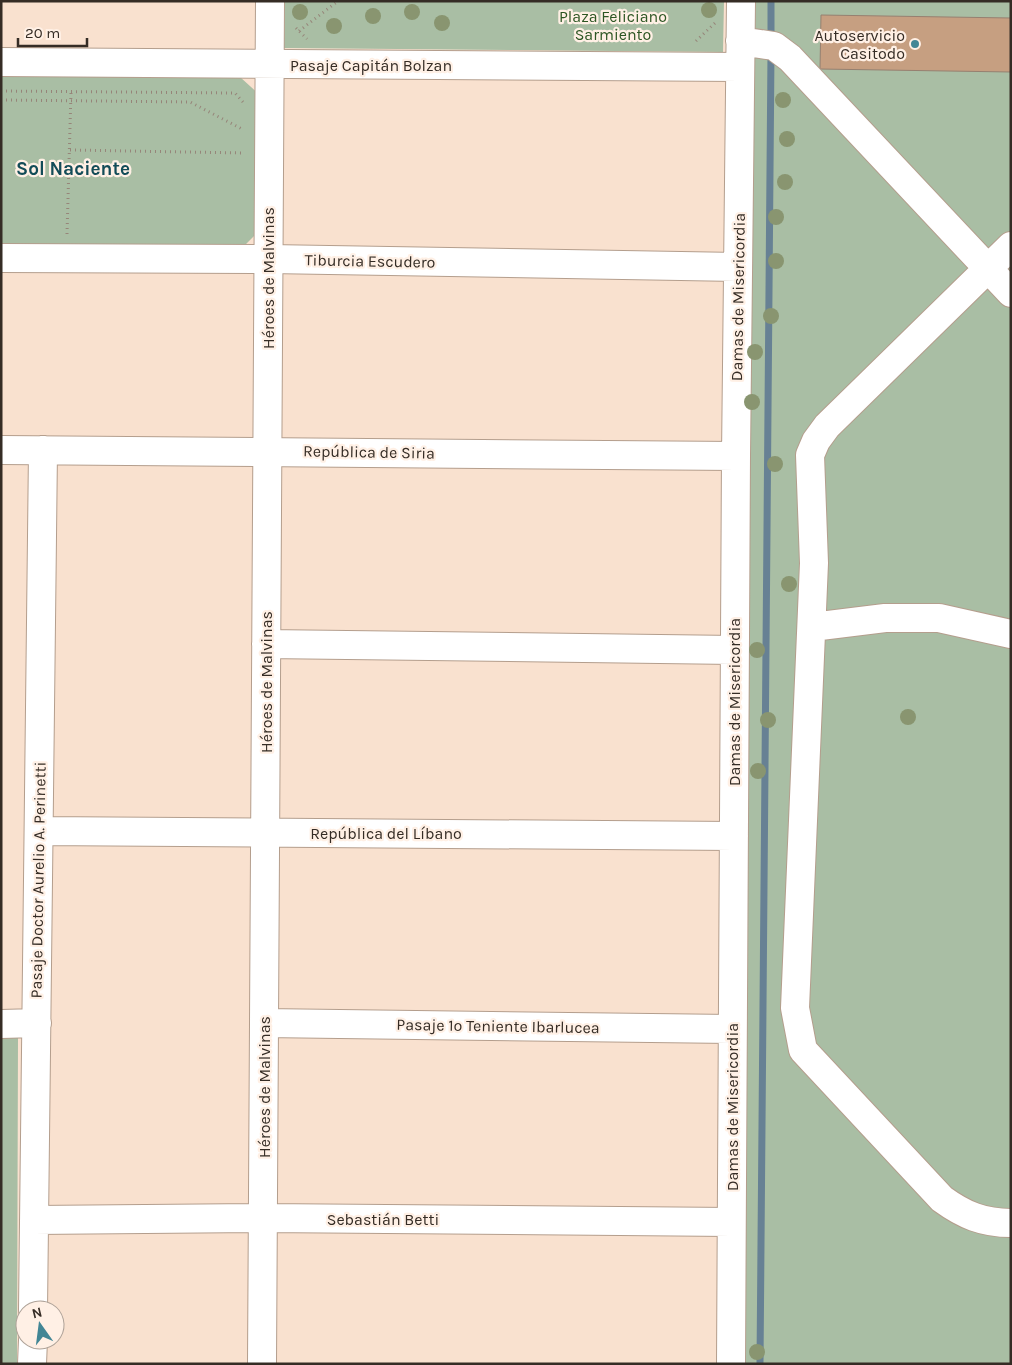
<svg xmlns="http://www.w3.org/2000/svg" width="1012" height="1365" font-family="Karla,sans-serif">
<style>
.green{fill:#a9bea4}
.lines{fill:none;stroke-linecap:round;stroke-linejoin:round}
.stream{stroke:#678194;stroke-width:7}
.building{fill:#c69f81;stroke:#968070}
.minor-casing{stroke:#b49e8d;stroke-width:30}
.path{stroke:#968579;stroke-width:3;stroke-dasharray:1 4;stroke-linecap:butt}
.minor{stroke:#fff;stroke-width:28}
.tree{fill:#899570}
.poi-dot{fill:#428695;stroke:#fff0e5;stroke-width:2}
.labels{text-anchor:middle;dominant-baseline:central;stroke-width:4.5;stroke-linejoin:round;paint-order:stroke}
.park-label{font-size:16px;fill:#2d5623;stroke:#fff0e5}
.poi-label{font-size:16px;fill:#352c25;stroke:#fff0e5;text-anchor:end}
.street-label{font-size:16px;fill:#352c25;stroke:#fff0e5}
.quarter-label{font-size:19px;font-weight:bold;fill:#134c58;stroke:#fff0e5}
</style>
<rect width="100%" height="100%" fill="#f9e1cf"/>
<!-- green -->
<path class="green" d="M285,1h439l-1,51 -439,-4z
M753,1h258v1363h-272z
M1,76l239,1 20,18 -1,136 -16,16 -242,-3z
M1,1038h17l-1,326h-16z"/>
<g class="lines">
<!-- stream -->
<path class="stream" d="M771,41v-40
M760,1364l11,-1312"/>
</g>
<!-- building -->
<path class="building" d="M821,15l190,3v54l-191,-3z"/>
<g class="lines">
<!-- minor casing -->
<g class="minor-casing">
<path id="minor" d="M740,41l34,5 16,12 221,235
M1,62l739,5
M1011,246l-184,180 -11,15 -6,14 4,108 -19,445 8,42 139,149c22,16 41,24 69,24
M1,258l268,1 469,8
M1,450l735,6
M812,627l73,-9h54l72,16
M266,644l469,6
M39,831l695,5
M264,1023l468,6
M1,1024l36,-1
M34,1220l229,-2 468,4
M33,1310l10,-860
M32,1364l1,-24
M262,1364l8,-1363
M731,1364l5,-908 5,-455"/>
</g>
<!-- path -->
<path class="path" d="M296,28l11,11
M299,31l39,-30
M696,41l19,-18
M1,91l234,2 8,9
M1,100l189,2 54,28
M70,150l174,3
M67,234l4,-142"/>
<!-- minor -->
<use href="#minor" class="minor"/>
</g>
<!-- trees -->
<g class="tree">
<circle cx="709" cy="10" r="8"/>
<circle cx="300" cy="12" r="8"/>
<circle cx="412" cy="12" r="8"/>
<circle cx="373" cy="16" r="8"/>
<circle cx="442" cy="23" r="8"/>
<circle cx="334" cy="26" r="8"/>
<circle cx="783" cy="100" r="8"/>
<circle cx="787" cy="139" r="8"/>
<circle cx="785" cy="182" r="8"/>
<circle cx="776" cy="217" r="8"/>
<circle cx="776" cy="261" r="8"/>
<circle cx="771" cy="316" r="8"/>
<circle cx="755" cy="352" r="8"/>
<circle cx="752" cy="402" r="8"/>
<circle cx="775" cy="464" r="8"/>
<circle cx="789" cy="584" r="8"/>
<circle cx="757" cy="650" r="8"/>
<circle cx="908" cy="717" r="8"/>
<circle cx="768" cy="720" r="8"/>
<circle cx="758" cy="771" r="8"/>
<circle cx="757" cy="1352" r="8"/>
</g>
<!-- markers -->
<circle class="poi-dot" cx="915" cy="44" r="5"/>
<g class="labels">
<!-- park labels -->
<g class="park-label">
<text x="613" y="16">Plaza Feliciano<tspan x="613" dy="18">Sarmiento</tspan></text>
</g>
<!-- poi labels -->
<g class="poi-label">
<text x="905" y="35">Autoservicio<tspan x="905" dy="18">Casitodo</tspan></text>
</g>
<!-- street labels -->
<g class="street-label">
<text x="371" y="65">Pasaje Capitán Bolzan</text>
<text transform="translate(370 261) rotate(1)">Tiburcia Escudero</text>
<text transform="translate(268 278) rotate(-90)">Héroes de Malvinas</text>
<text transform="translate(738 297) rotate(-89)">Damas de Misericordia</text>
<text transform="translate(369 452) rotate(1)">República de Siria</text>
<text transform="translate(266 682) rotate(-90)">Héroes de Malvinas</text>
<text transform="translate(734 702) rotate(-90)">Damas de Misericordia</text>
<text x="386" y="833">República del Líbano</text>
<text transform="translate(38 880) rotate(-89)">Pasaje Doctor Aurelio A. Perinetti</text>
<text transform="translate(498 1026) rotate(1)">Pasaje 1º Teniente Ibarlucea</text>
<text transform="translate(264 1087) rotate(-90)">Héroes de Malvinas</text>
<text transform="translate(732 1107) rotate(-90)">Damas de Misericordia</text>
<text x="383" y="1219">Sebastián Betti</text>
</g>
<!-- quarter labels -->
<g class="quarter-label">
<text x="73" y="169">Sol Naciente</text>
</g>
</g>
<!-- border -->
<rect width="1012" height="1365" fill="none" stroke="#352c25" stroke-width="5"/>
<!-- north arrow -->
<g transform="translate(40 1325) rotate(346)"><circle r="24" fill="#fff0e5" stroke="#aea298"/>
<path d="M0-4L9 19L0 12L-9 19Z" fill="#428695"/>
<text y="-8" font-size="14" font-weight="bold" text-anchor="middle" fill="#352c25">N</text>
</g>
<!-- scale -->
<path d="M18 38v8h69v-8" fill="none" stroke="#352c25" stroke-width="2.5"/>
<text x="25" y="38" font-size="15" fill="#352c25" stroke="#fff0e5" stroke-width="4" paint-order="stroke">20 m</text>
</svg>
